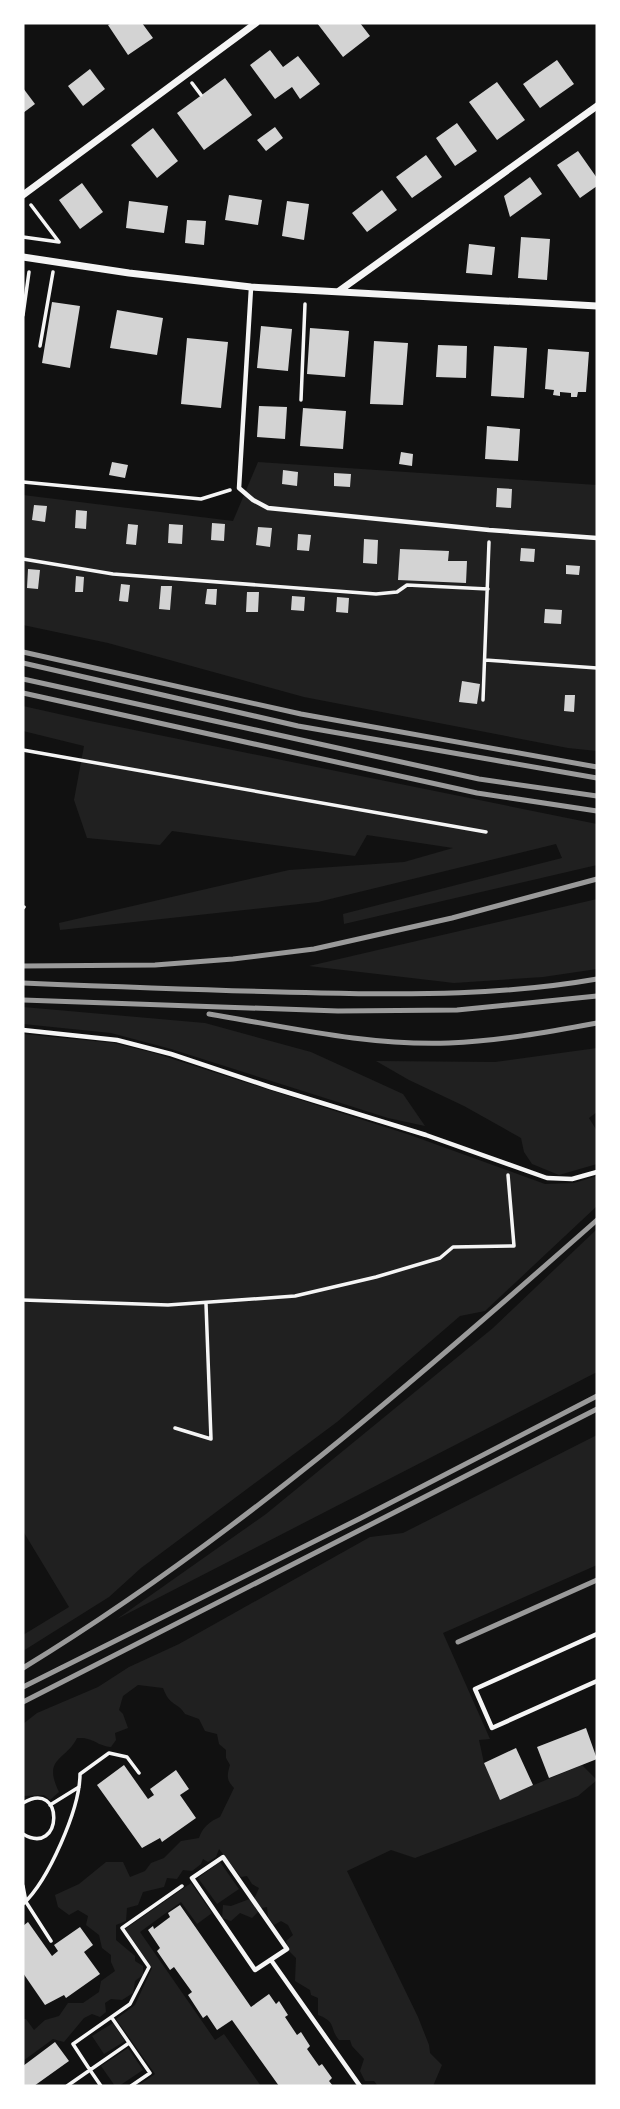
<svg xmlns="http://www.w3.org/2000/svg" width="620" height="2109" font-family="'PT Serif',serif">
<style>
.green{fill:#202020}
.building{fill:#d3d3d3}
.lines{fill:none;stroke-linecap:round;stroke-linejoin:round}
.path{stroke:#f5f5f5;stroke-width:3.5}
.service{stroke:#f5f5f5;stroke-width:4.5}
.minor{stroke:#f5f5f5;stroke-width:7}
.rail{stroke:#9a9a9a;stroke-width:5}
</style>
<rect width="100%" height="100%" fill="#111"/>
<!-- green -->
<path class="green" d="M258,462l339,23v266l-29,-3 -264,-51 -196,-54 -85,-18v-130l210,26z
M23,706l67,15 507,103v41l-253,59 -1,-10 219,-56 -6,-14 -238,58 -258,28 -1,-7 230,-53 115,-8 49,-14 -86,-13 -12,21 -183,-25 -12,14 -73,-7 -13,-38 10,-54 -61,-15z
M597,899v70l-54,8 -89,6 -145,-17z
M23,1007l182,16 106,29 92,42 22,32 -37,-8 -217,-69 -60,-16 -88,-9z
M23,1034l91,9 40,10 256,82 135,49 29,-1 23,-7v30l-112,105 -25,5 -123,106 -196,146 -32,29 -86,54v-16l46,-28 -46,-76z
M597,1048v64l-8,6 8,13v33l-38,11 -27,-11 -8,-12 -3,-14 -57,-32 -55,-26 -33,-19 119,1z
M597,1229v143l-480,247 149,-105 227,-186z
M597,1435v130l-154,68 47,106 -11,1 5,23 16,36 82,-34 15,15 -19,16 -163,62 -24,-8 -44,21 71,146 11,28 1,8 12,12 -9,21h-55l-4,-5h-9l-5,-10 4,-12 -12,-13 -2,-6h-11c-10,-12 -2,-18 -21,-25v-17l-7,-3 -1,-5 -15,-9 1,-23 -7,-7 -3,-10 7,-6 -5,-10 -7,-4 -7,4 -6,-8 -1,-10 -5,1 -10,10 -12,-5 -9,8 -9,-3 1,-13 8,1 24,-9 4,-9 -7,-4 -5,-8 -6,1 -22,-28 -3,8 -8,5 -5,-3 -2,5 -9,7 -9,-1 -6,9 -10,-1 -3,9 -21,5 -5,13 -11,3 -1,13 -10,4v15l19,16v5l8,5v9l-8,6 -2,12 -11,7 -11,-1 -6,4 1,9 -6,5 -8,-3 -8,4 -20,24 -11,-3 -30,22v-42h3l8,11 11,-10 14,-4 9,-13h15l16,-11 2,-11 14,-10 -4,-9v-7l-9,-7 -3,-13 -13,-10 2,-9 -10,-6 -9,5 -11,-8 -3,-12 24,-11 27,-22h17l7,15 15,-6 6,-8 13,-5 17,-17 18,-3c3,-10 11,-17 21,-21l14,-29c-8,-8 -7,-13 -4,-23l-4,-7v-8l-7,-6 -2,-10 -12,-3 -6,-12 -14,-5c-7,-12 -15,-7 -22,-26l-25,-3 -15,11 -4,14 4,4 5,14 -13,5 1,7 -5,7c-16,-2 -17,-10 -34,-9 -11,23 -35,19 -18,54l-9,8 -6,-5 -21,1v-72l14,-11 61,-26 31,-20 50,-23 191,-107 33,-4z
M220,1862l19,27 -22,15 -19,-26z
M191,1883l21,30 -15,11 -16,-22 -41,30 75,108 9,-6 37,52h-123l17,-12 -39,-55 19,-14 17,-37 -27,-39z
M113,2023l12,18 -21,13 -12,-18z
M128,2048l15,22 -24,16h-4l-14,-20z"/>
<!-- building -->
<path class="building" d="M112,23h30l11,15 -25,17 -20,-30z
M317,23h43l10,13 -27,21z
M270,50l13,17 15,-11 22,28 -20,15 -8,-12 -17,12 -25,-34z
M557,60l17,24 -34,24 -17,-24z
M90,69l15,20 -22,17 -15,-20z
M225,78l27,37 -48,35 -27,-37z
M497,82l28,38 -28,20 -28,-38z
M23,88l12,16 -12,9z
M457,123l20,28 -22,15 -19,-28z
M275,127l8,11 -17,13 -9,-11z
M153,128l25,33 -21,17 -26,-33z
M578,151l19,27v8l-17,12 -23,-33z
M426,155l16,22 -30,21 -16,-21z
M530,177l12,17 -32,23 -6,-21z
M82,183l21,29 -23,17 -21,-29z
M382,190l15,20 -30,22 -15,-19z
M229,195l33,5 -4,25 -33,-5z
M129,201l39,5 -4,27 -38,-5z
M287,201l22,3 -5,36 -22,-4z
M187,220l19,1 -2,24 -19,-2z
M521,237l29,2 -3,41 -29,-2z
M469,244l26,3 -3,28 -26,-2z
M52,302l28,4 -10,62 -28,-5z
M117,310l46,8 -6,37 -47,-7z
M261,326l31,3 -4,42 -31,-3z
M310,328l39,3 -4,46 -38,-3z
M187,338l41,4 -7,66 -40,-4z
M374,341l34,2 -5,62 -33,-1z
M438,345l29,1 -1,32 -30,-1z
M494,346l33,2 -3,50 -33,-2z
M548,349l41,3 -3,40h-8l-1,5h-6v-4l-11,-1v4l-7,-1 1,-5 -9,-1z
M259,406l28,1 -2,32 -28,-2z
M303,408l43,3 -3,38 -43,-3z
M487,426l33,3 -2,32 -33,-2z
M401,452l12,2 -1,12 -13,-2z
M112,462l16,3 -3,13 -16,-3z
M283,470l15,2 -1,14 -15,-2z
M334,473l17,1 -1,13 -16,-1z
M497,488l15,1 -1,19 -15,-1z
M34,505l13,1 -2,16 -13,-2z
M76,510l11,1 -1,18 -11,-1z
M212,523l13,1 -1,17 -13,-1z
M128,524l10,1 -2,20 -10,-1z
M169,524l14,1 -1,19 -14,-1z
M258,527l14,1 -2,19 -14,-2z
M298,534l13,1 -2,16 -12,-1z
M364,539l14,1 -1,24 -14,-1z
M521,548l14,1 -1,13 -14,-1z
M400,549l49,2 -1,10h19l-1,22 -68,-3z
M566,565l14,1 -1,9 -13,-1z
M28,569l12,1 -2,19 -11,-1z
M76,576l8,1 -1,15h-8z
M121,584l9,1 -2,17 -9,-1z
M161,586h11l-2,24 -11,-1z
M207,589h10l-1,16 -11,-1z
M247,592h12l-1,20h-12z
M292,596l13,1 -1,14 -13,-1z
M337,597l12,1 -1,15 -12,-1z
M545,609l17,1 -1,14 -17,-1z
M462,681l18,3 -3,20 -18,-2z
M565,695h10l-1,17 -10,-1z
M586,1728l11,31 -48,19 -12,-31z
M516,1748l17,37 -33,15 -16,-37z
M124,1765l24,34 6,-4 -4,-6 26,-19 13,19 -9,6 16,23 -34,24 -2,-4 -18,10 -45,-63z
M180,1905l71,102 18,-13 7,10 3,-3 9,14 -3,2 12,18 4,-3 9,14 -3,3 12,17 3,-2 10,14 -3,3 4,5h-54l-47,-66 -15,10 -10,-15 -4,3 -15,-23 4,-3 -18,-25 -4,3 -13,-19 3,-3 -12,-18 5,-4 1,3 16,-12 -2,-4z
M28,1922l24,34 6,-5 -4,-6 26,-18 13,18 -9,7 16,22 -34,24 -2,-3 -19,10 -22,-32v-47z
M55,2042l14,19 -35,25h-11v-20z"/>
<g class="lines">
<!-- path -->
<path class="path" d="M192,83l9,12
M31,205l28,37
M23,237l36,5
M23,315l6,-43
M40,346l13,-74
M301,400l4,-96
M23,482l178,17 29,-9
M23,559l90,15 263,20 21,-2 10,-7 81,4
M485,660l112,8
M483,700l6,-158
M23,750l463,82
M23,908l1,-1
M23,1300l145,5 127,-9 81,-19 64,-19 13,-11 61,-1 -6,-71
M175,1428l36,11 -5,-135
M23,1803c42,-25 40,55 0,31
M50,1805l29,-18
M23,1886l3,16 25,39
M23,1904c25,-23 57,-95 57,-130l29,-21 18,4 12,16
M112,2018l38,55 -19,13
M67,2086l23,-16 -17,-26 57,-40 19,-37 -27,-39 60,-42
M101,2086l-11,-16 39,-27"/>
<!-- service -->
<path class="service" d="M251,288l-12,200 14,12 15,8 221,22 108,8
M23,1030l94,10 54,14 99,33 156,48 121,43 25,1 25,-7
M597,1634l-122,55 17,39 105,-47
M223,1857l64,92 -32,21 -63,-92z
M271,1960l89,126"/>
<!-- minor -->
<path class="minor" d="M23,195l233,-172
M23,257l106,16 122,14 346,19
M339,291l258,-185"/>
<!-- rail -->
<path class="rail" d="M23,652l278,62 296,53
M23,663l275,63 299,52
M23,679l456,100 118,17
M23,693l454,100 120,18
M23,966l132,-1 78,-6 81,-10 138,-31 145,-39
M23,983c99,4 199,8 298,10 92,2 185,2 276,-14
M23,1000l315,11 119,-1 140,-14
M209,1014c79,13 159,32 240,29 50,-2 99,-11 148,-20
M458,1642l139,-62
M23,1668c208,-127 392,-287 574,-448
M23,1687l338,-169 236,-122
M23,1702l574,-293"/>
</g>
<!-- border -->
<rect width="620" height="2109" fill="none" stroke="#ffffff" stroke-width="49"/>
</svg>
